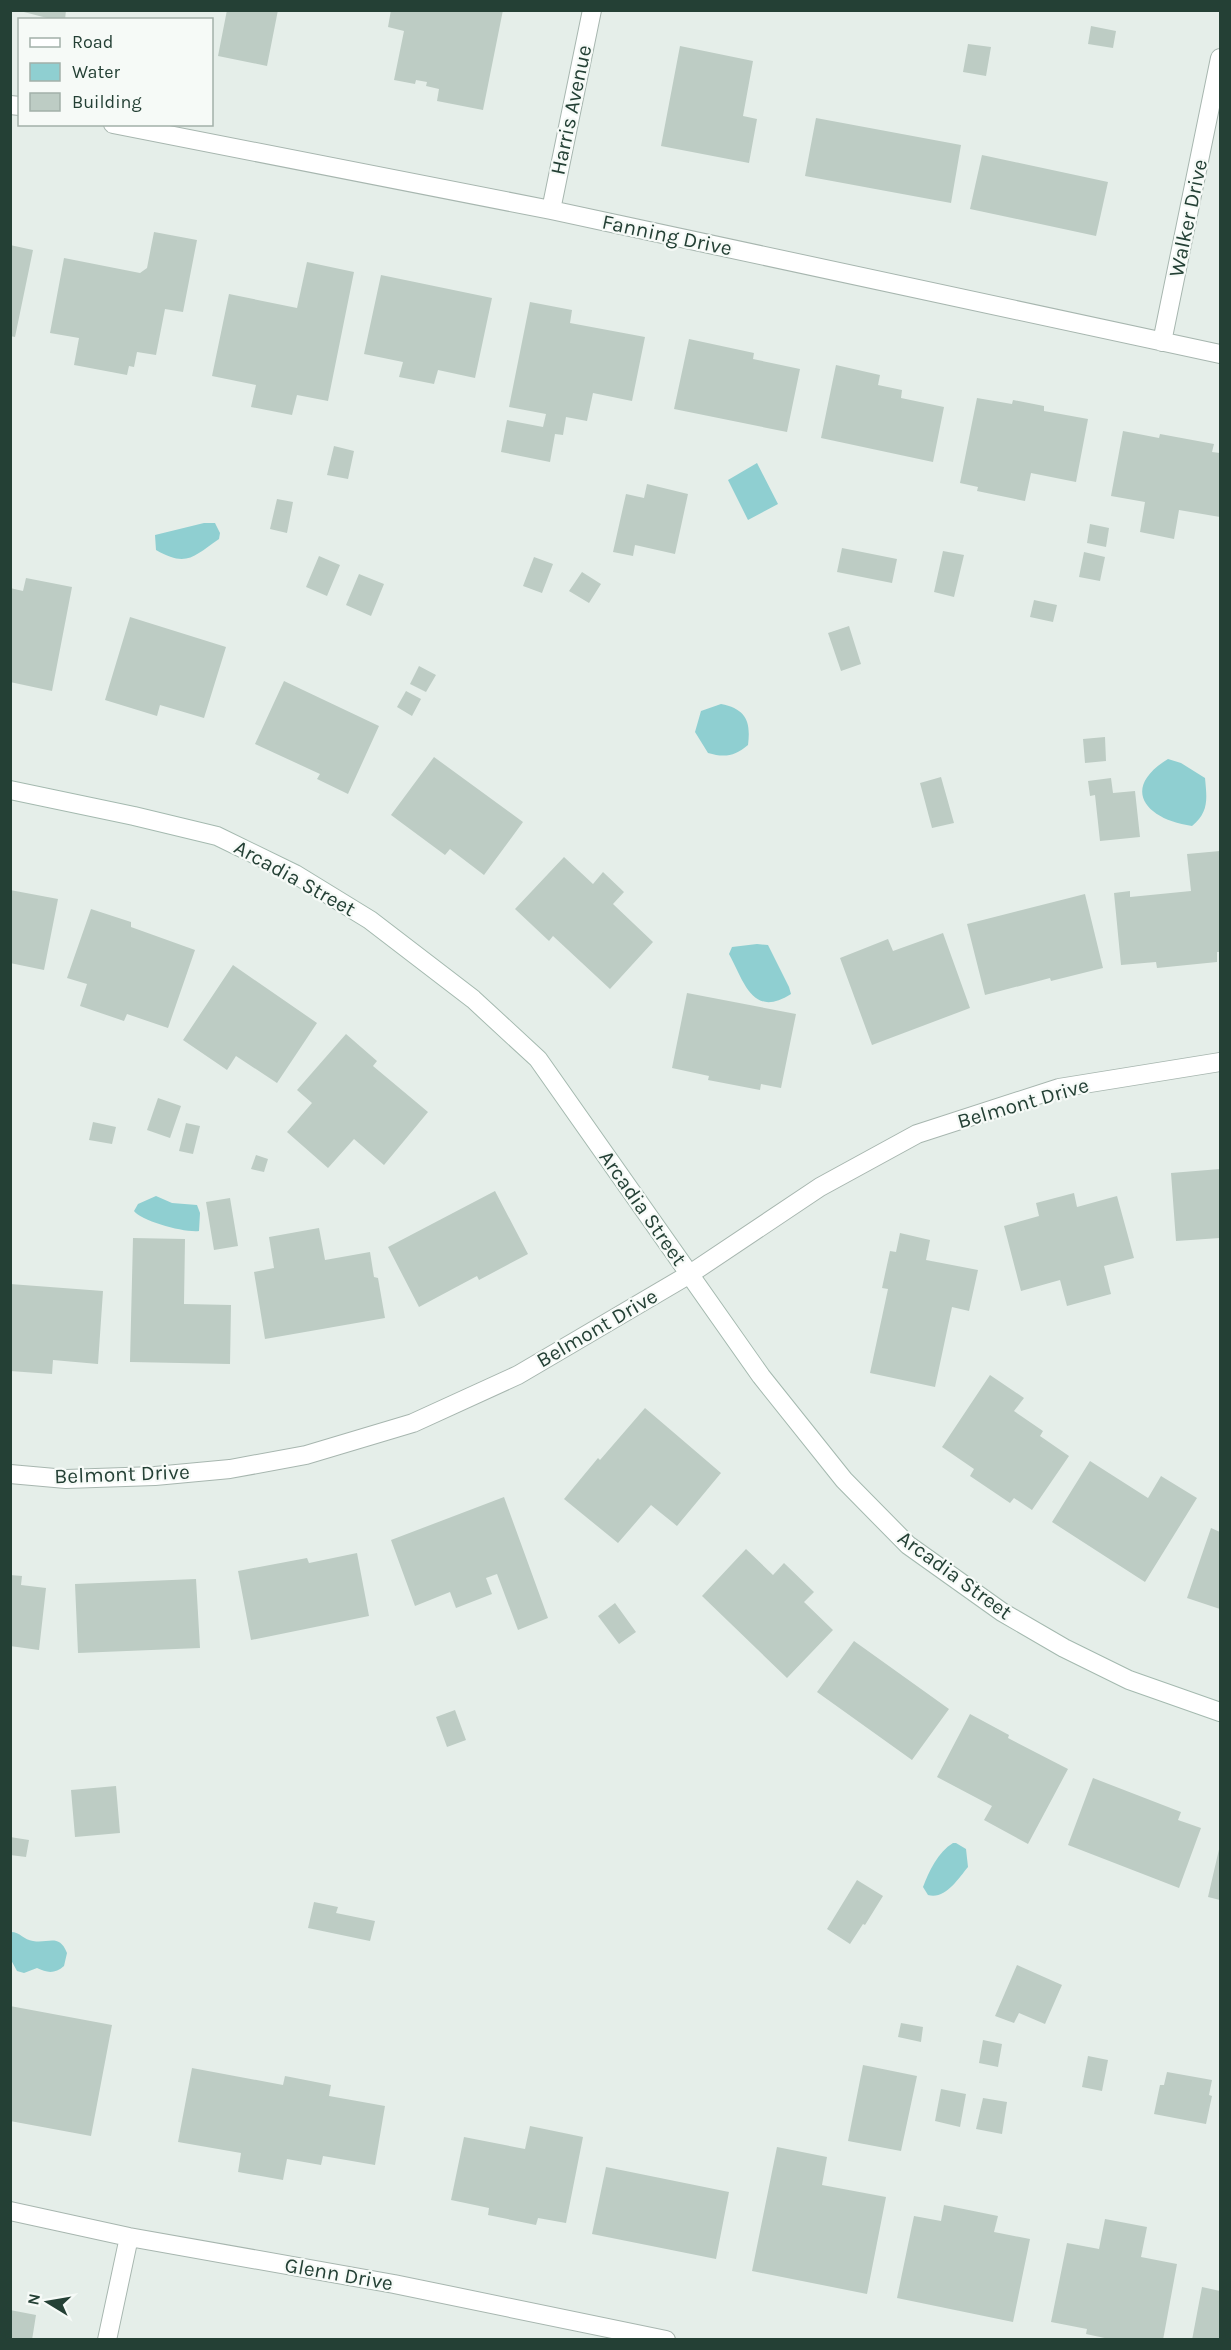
<svg xmlns="http://www.w3.org/2000/svg" width="1231" height="2350" font-family="Karla,sans-serif">
<style>
.water{fill:#8fcfd1}
.building{fill:#bdccc4}
.lines{fill:none;stroke-linecap:round;stroke-linejoin:round}
.street-casing{stroke:#a7b6af;stroke-width:20}
.secondary-casing{stroke:#a4b9af;stroke-width:20}
.street{stroke:#fff;stroke-width:18}
.secondary{stroke:#fff;stroke-width:18}
.labels{text-anchor:middle;dominant-baseline:central;stroke-width:4.5;stroke-linejoin:round;paint-order:stroke}
.street-label{font-size:21px;fill:#244035;stroke:#f6faf7}
</style>
<rect width="100%" height="100%" fill="#e5eee9"/>
<!-- water -->
<path class="water" d="M757,463l21,41 -30,16 -20,-40z
M204,523h11l5,10 -1,6c-25,17 -32,29 -63,11l-1,-15z
M721,704c25,5 30,17 27,41 -13,11 -23,13 -40,8l-13,-21 6,-21z
M1168,759l13,4 24,15c2,21 4,34 -13,48 -45,-6 -73,-37 -24,-67z
M757,944l11,1 21,42 2,7c-39,25 -47,-13 -62,-40l3,-7z
M156,1196l16,7 25,2 3,8 -1,18c-14,2 -58,-10 -65,-20l4,-7z
M953,1843h3l10,6 2,18c-10,12 -23,33 -40,28l-5,-8c6,-16 15,-35 30,-44z
M11,1932c9,0 13,8 22,9 15,3 26,-8 34,12l-3,13c-9,8 -17,7 -27,2l-13,5 -7,-2 -6,-11z"/>
<!-- building -->
<path class="building" d="M16,10h50l-1,10h-10z
M227,10h51l-11,56 -49,-10z
M391,10h112l-20,100 -46,-9 2,-12 -13,-3 1,-4 -11,-2 -1,4 -21,-4 10,-49 -16,-4z
M1091,26l25,5 -3,17 -25,-4z
M968,44l23,3 -5,29 -23,-4z
M680,46l73,15 -10,55 14,3 -8,44 -88,-17z
M816,118l145,27 -10,58 -146,-27z
M982,155l126,27 -12,54 -126,-27z
M154,232l43,8 -14,72 -18,-3 -9,46 -19,-3 -3,15 -5,-1 -2,9 -53,-10 5,-27 -29,-5 14,-75 76,15 7,-5z
M10,245l23,5 -18,87 -5,-1z
M307,262l47,10 -26,129 -31,-6 -5,20 -41,-8 5,-22 -44,-9 17,-82 68,14z
M381,275l111,23 -17,80 -37,-8 -4,14 -35,-7 4,-15 -39,-8z
M530,302l42,8 -2,13 75,14 -13,64 -39,-8 -6,28 -21,-4 -3,18 -8,-1 -5,28 -49,-10 6,-32 36,7 3,-13 -37,-7z
M689,339l65,14 -1,6 47,10 -13,63 -113,-23z
M836,365l44,10 -2,10 24,5 -1,8 43,9 -11,55 -112,-24z
M977,398l35,6 1,-4 31,6v5l44,8 -12,63 -45,-9 -6,28 -48,-10 1,-4 -18,-4z
M1123,431l36,7 1,-4 54,10 -2,8 8,1v64l-41,-7 -5,29 -34,-7 5,-30 -34,-6z
M334,446l20,5 -6,28 -21,-4z
M647,484l41,10 -13,60 -40,-9 -2,11 -20,-4 13,-58 18,4z
M277,499l16,3 -6,31 -17,-4z
M1090,524l19,4 -3,19 -19,-4z
M842,548l55,11 -5,24 -55,-11z
M943,551l21,4 -10,42 -20,-5z
M1084,552l21,5 -5,24 -21,-4z
M319,556l21,9 -13,31 -21,-9z
M534,557l19,7 -11,29 -19,-7z
M582,572l19,12 -12,19 -20,-12z
M359,574l25,10 -13,32 -25,-11z
M26,578l46,9 -20,104 -42,-9v-94l13,3z
M1034,600l23,5 -4,17 -23,-5z
M130,617l96,30 -22,71 -44,-13 -3,11 -52,-16z
M849,626l12,38 -20,7 -13,-38z
M419,666l17,9 -10,17 -16,-8z
M284,681l95,45 -31,68 -31,-15 3,-5 -65,-30z
M406,691l15,8 -9,17 -15,-9z
M1105,737l1,24 -21,2 -2,-24z
M434,757l89,65 -39,53 -34,-26 -5,6 -54,-40z
M941,777l13,46 -22,5 -12,-45z
M1111,778l2,15 22,-2 5,46 -40,4 -5,-46 -5,1 -2,-15z
M1220,851v101h-3v10l-60,6 -1,-6 -35,3 -7,-72 16,-2v6l61,-6 -4,-37z
M564,857l29,27 10,-12 21,20 -11,12 40,38 -43,47 -57,-53 -4,5 -34,-32z
M10,890l48,9 -14,71 -34,-7z
M1085,894l18,74 -52,13 -1,-3 -65,17 -18,-71z
M91,909l40,13v5l64,23 -27,78 -41,-14 -3,7 -44,-15 7,-22 -20,-6z
M943,933l27,75 -98,37 -32,-87 48,-19 5,12z
M233,965l84,58 -40,60 -41,-27 -9,14 -44,-30z
M687,993l109,21 -15,74 -20,-4 -1,6 -52,-10 1,-4 -37,-8z
M346,1034l31,27 -4,5 55,46 -44,53 -30,-26 -26,29 -41,-36 25,-29 -15,-13z
M158,1098l23,8 -11,32 -23,-8z
M93,1122l23,5 -4,17 -23,-4z
M186,1123l14,3 -7,28 -14,-3z
M256,1155l12,4 -4,13 -13,-3z
M1220,1169v69l-44,3 -5,-68z
M495,1191l33,63 -49,26 -2,-4 -58,31 -31,-60z
M1074,1193l3,14 40,-11 17,62 -30,8 7,28 -44,12 -7,-26 -39,11 -17,-65 35,-10 -3,-13z
M230,1198l8,48 -24,4 -8,-48z
M319,1228l6,32 45,-8 4,25 4,1 7,40 -120,21 -11,-67 20,-4 -5,-31z
M900,1233l30,7 -4,20 52,10 -9,41 -17,-4 -17,80 -65,-14 18,-84 -6,-1 8,-37 6,1z
M133,1238l52,1 -1,65 47,1 -1,59 -100,-2z
M10,1284l93,7 -5,73 -45,-4 -1,14 -42,-3z
M990,1375l34,23 -10,13 29,20 -3,5 29,20 -37,54 -18,-12 -4,5 -40,-27 4,-7 -32,-22z
M645,1408l76,65 -44,53 -26,-21 -33,38 -54,-44 34,-41 2,2z
M1090,1461l58,37 13,-22 36,22 -52,84 -93,-60z
M504,1497l44,121 -30,12 -21,-56 -11,4 6,16 -36,14 -6,-16 -35,14 -24,-66z
M1211,1528l9,4v77l-33,-11z
M746,1549l27,26 11,-12 30,29 -10,10 29,28 -46,48 -85,-82z
M357,1553l12,63 -118,24 -13,-69 69,-13 2,5z
M10,1575l12,1 -1,9 25,3 -7,62 -29,-4z
M196,1579l4,69 -122,5 -3,-69z
M615,1603l21,29 -17,12 -21,-28z
M854,1641l95,68 -37,51 -95,-68z
M455,1710l11,30 -19,7 -11,-30z
M970,1714l39,21 -1,3 60,31 -40,75 -44,-24 8,-14 -55,-29z
M1093,1778l88,34 -3,8 23,8 -22,60 -111,-43z
M116,1786l4,47 -45,4 -4,-47z
M10,1837l19,3 -3,17 -16,-2z
M1220,1845v55l-12,-3z
M857,1880l26,16 -18,29 -2,-1 -13,20 -23,-15z
M314,1902l24,5 -2,6 39,8 -5,20 -62,-13z
M1017,1965l45,20 -17,39 -26,-11 -5,10 -19,-7z
M10,2006l102,19 -21,111 -81,-15z
M901,2023l22,4 -2,15 -23,-5z
M983,2040l19,4 -4,23 -19,-4z
M1088,2056l20,4 -6,31 -20,-4z
M863,2065l54,11 -16,75 -53,-10z
M192,2068l91,17 2,-9 46,9 -2,11 56,10 -10,59 -52,-9 -2,9 -34,-6 -4,21 -45,-8 3,-19 -63,-11z
M1167,2072l45,8 -3,15 3,1 -6,28 -52,-10 6,-29h4z
M941,2089l25,5 -6,33 -25,-6z
M983,2098l24,4 -5,32 -26,-5z
M530,2126l53,11 -17,86 -28,-5 -2,7 -48,-10 1,-7 -38,-8 13,-63 61,12z
M777,2147l50,10 -5,28 64,12 -19,97 -115,-23z
M606,2167l123,25 -13,67 -124,-25z
M944,2205l54,11 -4,16 36,7 -17,83 -116,-24 17,-82 27,5z
M1105,2219l42,8 -6,30 36,7 -14,76h-49l-28,-6 1,-5 -36,-7 16,-79 32,6z
M1202,2287l18,4v49h-28z
M10,2310l26,5 -4,25h-22z"/>
<g class="lines">
<!-- street casing -->
<g class="street-casing">
<path id="street" d="M10,105l10,1
M113,124l438,86 669,144
M551,210l41,-200
M1162,342l58,-284
M10,1474l56,5 89,-3 75,-7 76,-14 107,-32 105,-48 172,-101 130,-87 97,-53 142,-46 161,-26
M10,2211l119,26 265,47 272,56
M107,2340l22,-103"/>
</g>
<!-- secondary casing -->
<g class="secondary-casing">
<path id="secondary" d="M10,790l124,26 83,20 78,38 75,46 103,79 65,60 223,317 83,104 64,65 94,67 62,36 65,32 91,32"/>
</g>
<!-- street -->
<use href="#street" class="street"/>
<!-- secondary -->
<use href="#secondary" class="secondary"/>
</g>
<g class="labels">
<!-- street labels -->
<g class="street-label">
<text transform="translate(571 110) rotate(-78)">Harris Avenue</text>
<text transform="translate(1188 218) rotate(-78)">Walker Drive</text>
<text transform="translate(667 235) rotate(12)">Fanning Drive</text>
<text transform="translate(295 878) rotate(29)">Arcadia Street</text>
<text transform="translate(1023 1103) rotate(-16)">Belmont Drive</text>
<text transform="translate(643 1208) rotate(55)">Arcadia Street</text>
<text transform="translate(597 1328) rotate(-30)">Belmont Drive</text>
<text transform="translate(122 1474) rotate(-2)">Belmont Drive</text>
<text transform="translate(955 1575) rotate(36)">Arcadia Street</text>
<text transform="translate(339 2274) rotate(10)">Glenn Drive</text>
</g>
</g>
<!-- border -->
<rect width="1231" height="2350" fill="none" stroke="#244035" stroke-width="24"/>
<!-- legend -->
<rect x="18" y="18" width="195" height="108" fill="#f6faf7" stroke="#a2b0a9" stroke-width="1.5"/>
<rect x="30" y="38" width="30" height="9" fill="#ffffff" stroke="#a2b0a9" stroke-width="1.5"/>
<text x="72" y="48" font-size="18" fill="#244035">Road</text>
<rect x="30" y="63" width="30" height="18" fill="#8fcfd1" stroke="#a2b0a9" stroke-width="1.5"/>
<text x="72" y="78" font-size="18" fill="#244035">Water</text>
<rect x="30" y="93" width="30" height="18" fill="#bdccc4" stroke="#a2b0a9" stroke-width="1.5"/>
<text x="72" y="108" font-size="18" fill="#244035">Building</text>
<!-- north arrow -->
<g transform="translate(48 2302) rotate(281)" stroke="#f6faf7" stroke-width="4.5" paint-order="stroke">
<path d="M0-4.5L10 22L0 15L-10 22Z" fill="#244035"/>
<text y="-9" font-size="16" font-weight="bold" text-anchor="middle" fill="#244035">N</text>
</g>
</svg>
